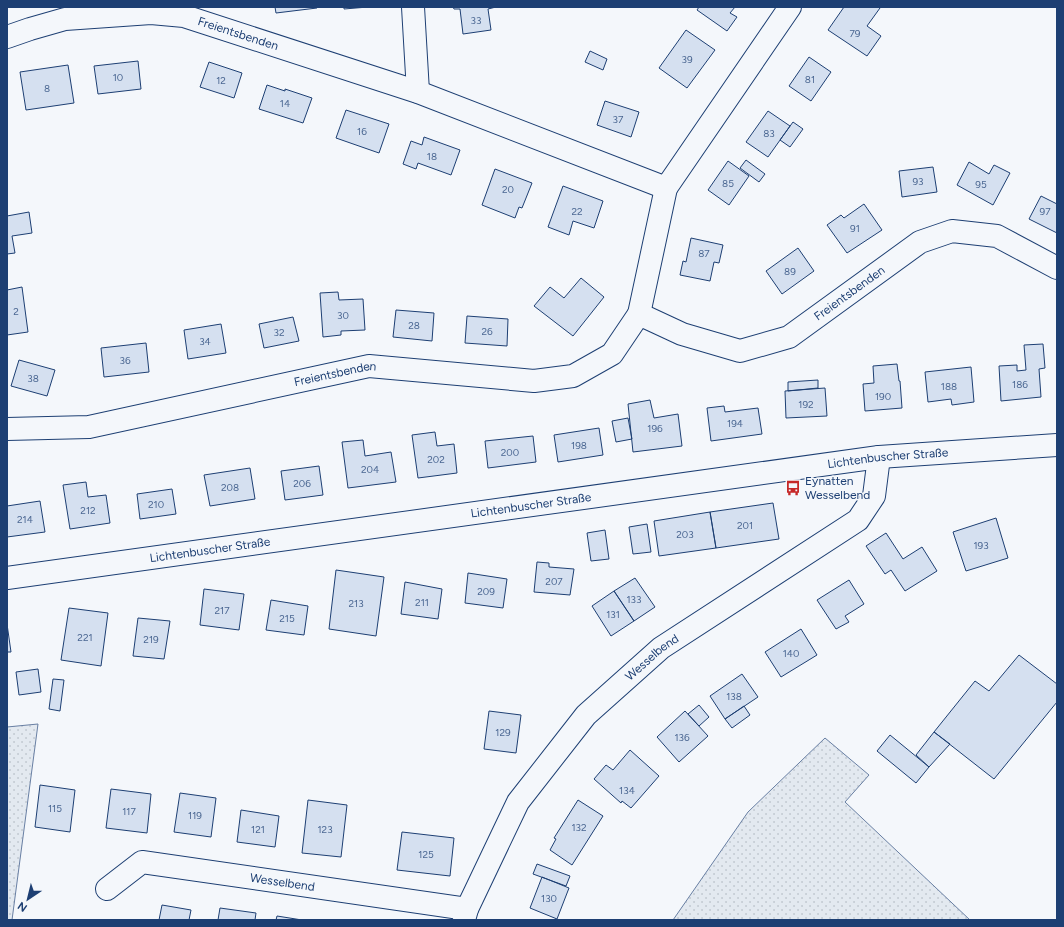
<svg xmlns="http://www.w3.org/2000/svg" width="1064" height="927" font-family="Figtree,sans-serif">
<style>
.grass{fill:url(#grass-dots);stroke:#687fa3}
.building{fill:#d5e0f0;stroke:#1d3f73}
.lines{fill:none;stroke-linecap:round;stroke-linejoin:round}
.minor-casing{stroke:#1d3f73;stroke-width:24}
.minor{stroke:#f4f7fb;stroke-width:22}
.labels{text-anchor:middle;dominant-baseline:central;stroke-width:3;stroke-linejoin:round;paint-order:stroke}
.number-label{font-size:10px;fill:#4b6792}
.street-label{font-size:12px;fill:#1d3f73;stroke:#f4f7fb}
.poi-label{font-size:12px;fill:#1d3f73;stroke:#f4f7fb;text-anchor:start}
</style>
<defs>
<pattern id="grass-dots" width="8" height="8" patternUnits="userSpaceOnUse"><rect width="8" height="8" fill="#e3e9f0"/><path d="M2 2h.1M6 6h.1" fill="none" stroke="#c2c9d1" stroke-width="1.8" stroke-linecap="round"/></pattern>
</defs>
<rect width="100%" height="100%" fill="#f4f7fb"/>
<!-- grass -->
<path class="grass" d="M38,724l-26,196h-5v-193z
M825,738l44,37 -24,27 125,118h-297l75,-108z"/>
<!-- building -->
<path class="building" d="M275,7h42v1l-41,5z
M344,7h24l-24,2z
M453,7h43l-8,2 3,21 -28,4 -3,-25h-6z
M699,7h36l-5,6 7,4 -10,14 -30,-21z
M844,7h34l2,1 -13,18 14,10 -14,20 -39,-26z
M686,30l29,20 -28,38 -28,-20z
M590,51l17,8 -4,11 -18,-8z
M809,57l22,15 -20,29 -22,-15z
M138,61l3,28 -43,5 -4,-28z
M209,62l33,11 -8,25 -34,-11z
M68,65l6,38 -48,7 -6,-38z
M267,85l18,6v-2l27,9 -9,25 -44,-14z
M605,101l34,11 -8,25 -34,-12z
M346,110l43,14 -10,29 -43,-15z
M768,111l22,15 -22,31 -22,-15z
M793,122l10,7 -13,18 -10,-7z
M424,137l36,13 -9,25 -33,-12 -2,6 -13,-5 8,-23 11,4z
M746,160l19,14 -6,8 -19,-14z
M728,161l21,15 -20,29 -21,-15z
M969,162l20,12 5,-9 16,8 -17,32 -36,-20z
M933,167l4,25 -35,5 -3,-26z
M495,169l37,14 -10,25 -3,-1 -4,11 -33,-13z
M563,186l40,15 -9,27 -21,-7 -4,14 -21,-8z
M1041,196l16,8v29l-28,-14z
M864,204l18,26 -35,23 -20,-28 14,-10 3,3z
M29,212l3,21 -20,3 3,17 -8,1v-38z
M691,238l32,7 -4,18 -5,-1 -4,19 -30,-6 3,-14 3,1z
M798,248l16,23 -32,23 -16,-23z
M581,278l23,19 -31,39 -39,-30 16,-19 14,11z
M22,287l6,45 -21,3v-45z
M338,292l1,8 24,-1 2,31 -24,1v4l-18,2 -3,-44z
M396,310l38,3 -2,28 -39,-4z
M467,316l41,3 -1,27 -42,-3z
M293,317l6,24 -35,7 -5,-24z
M221,324l5,29 -38,6 -4,-29z
M146,343l3,29 -45,5 -3,-29z
M1043,344l2,24 -6,1 2,28 -40,4 -2,-35 18,-1v6l9,-1 -2,-25z
M19,360l36,10 -8,26 -36,-10z
M897,364l2,17h1l2,27 -37,3 -2,-27 11,-1 -1,-17z
M971,367l3,35 -22,3 -1,-6 -23,3 -3,-30z
M818,380v8l-30,3v-9z
M825,388l2,28 -41,2 -1,-27z
M650,400l4,18 24,-4 4,32 -49,6 -5,-48z
M724,406l1,6 33,-4 4,26 -51,7 -4,-33z
M628,418l4,21 -16,3 -4,-21z
M599,428l4,27 -45,7 -4,-27z
M435,432l2,14 17,-2 3,29 -39,5 -6,-43z
M533,436l3,26 -48,6 -3,-27z
M363,440l2,16 26,-4 5,30 -48,6 -6,-46z
M319,466l4,29 -38,5 -4,-29z
M250,468l5,31 -45,7 -6,-31z
M86,482l2,15 18,-2 4,28 -40,6 -7,-44z
M172,489l4,25 -36,5 -3,-25z
M40,501l5,31 -38,5v-31z
M773,503l6,36 -63,9 -6,-36z
M710,512l6,36 -57,8 -5,-35z
M996,518l12,40 -42,13 -13,-39z
M647,524l4,28 -18,2 -4,-27z
M605,530l4,29 -18,2 -4,-28z
M886,533l17,26 19,-12 15,24 -32,20 -14,-21 -6,4 -19,-28z
M537,562l12,1v4l25,2 -4,26 -36,-3z
M336,570l48,7 -8,59 -47,-7z
M468,573l39,6 -4,29 -38,-5z
M635,578l20,29 -21,14 -20,-30z
M849,580l15,24 -19,12 4,6 -13,7 -19,-29z
M405,582l37,7 -4,30 -37,-5z
M204,589l40,5 -5,36 -39,-5z
M614,591l20,30 -23,15 -19,-30z
M271,600l37,6 -4,29 -38,-5z
M69,608l39,5 -7,53 -40,-6z
M138,618l32,3 -6,38 -31,-3z
M7,624l4,28h-4z
M801,629l16,26 -36,22 -16,-25z
M1019,655l38,29v18l-63,77 -60,-47 41,-51 14,10z
M38,669l3,23 -22,3 -3,-23z
M742,674l16,23 -33,22 -15,-23z
M53,679l11,1 -4,31 -11,-2z
M699,705l10,12 -10,9 -11,-12z
M744,706l6,9 -18,13 -7,-9z
M489,711l32,4 -5,38 -32,-4z
M685,711l23,25 -29,26 -22,-25z
M934,732l16,12 -21,23 -13,-12z
M890,735l39,32 -13,16 -39,-32z
M630,750l29,26 -28,32 -9,-7 -1,2 -27,-24 12,-14 7,5z
M40,785l35,5 -5,42 -35,-5z
M111,789l40,5 -4,39 -41,-5z
M180,793l36,5 -5,39 -37,-5z
M308,800l39,5 -6,52 -39,-4z
M578,800l25,16 -31,49 -22,-15 6,-11 -2,-1z
M241,810l38,6 -4,31 -38,-5z
M402,832l52,6 -4,38 -53,-6z
M537,864l33,12 -4,10 -33,-12z
M542,877l27,11 -12,31 -27,-11z
M162,905l29,5 -2,10h-30z
M220,908l36,5 -1,7h-37z
M277,916l25,4h-26z"/>
<g class="lines">
<!-- minor casing -->
<g class="minor-casing">
<g id="minor">
<path d="M413,7l5,85"/>
<path id="s1" d="M7,37l23,-8 35,-10 86,-6 33,3 234,76 248,96 124,-181"/>
<path d="M639,314l27,-126"/>
<path id="s2" d="M7,429l82,-2 280,-61 165,15 39,-5 39,-22 27,-40 43,20 58,17 49,-14 131,-95 32,-11 45,5 60,32"/>
<path id="s3" d="M7,578l872,-121 178,-12"/>
<path id="s4" d="M107,889l35,-27 325,47"/>
<path id="s5" d="M464,920l3,-11 51,-107 68,-87 75,-67 197,-128 16,-24 5,-39"/>
</g>
</g>
<!-- minor -->
<use href="#minor" class="minor"/>
</g>
<!-- icons -->
<defs>
<g id="bus-bare" transform="scale(1.2)"><path d="M-5-6H5V4H4V6H2V4H-2V6H-4V4H-5ZM-3.5-4V0h7V-4ZM-3.5 1.2v1.5H-2V1.2ZM2 1.2v1.5H3.5V1.2Z" fill="#c62828" stroke="#f4f7fb" stroke-width="2.5" paint-order="stroke"/></g>
</defs>
<g fill-rule="evenodd">
<use href="#bus-bare" x="793" y="488"/>
</g>
<g class="labels">
<!-- number labels -->
<g class="number-label">
<text x="476" y="20">33</text>
<text x="855" y="33">79</text>
<text x="687" y="59">39</text>
<text x="118" y="77">10</text>
<text x="810" y="79">81</text>
<text x="221" y="80">12</text>
<text x="47" y="88">8</text>
<text x="285" y="103">14</text>
<text x="618" y="119">37</text>
<text x="362" y="131">16</text>
<text x="769" y="133">83</text>
<text x="432" y="156">18</text>
<text x="918" y="181">93</text>
<text x="728" y="183">85</text>
<text x="981" y="184">95</text>
<text x="508" y="189">20</text>
<text x="577" y="211">22</text>
<text x="1045" y="211">97</text>
<text x="855" y="228">91</text>
<text x="704" y="253">87</text>
<text x="790" y="271">89</text>
<text x="16" y="311">2</text>
<text x="343" y="315">30</text>
<text x="414" y="325">28</text>
<text x="487" y="331">26</text>
<text x="279" y="332">32</text>
<text x="205" y="341">34</text>
<text x="125" y="360">36</text>
<text x="33" y="378">38</text>
<text x="1020" y="384">186</text>
<text x="949" y="386">188</text>
<text x="883" y="396">190</text>
<text x="806" y="404">192</text>
<text x="735" y="423">194</text>
<text x="655" y="428">196</text>
<text x="579" y="445">198</text>
<text x="510" y="452">200</text>
<text x="436" y="459">202</text>
<text x="370" y="469">204</text>
<text x="302" y="483">206</text>
<text x="230" y="487">208</text>
<text x="156" y="504">210</text>
<text x="88" y="510">212</text>
<text x="25" y="519">214</text>
<text x="745" y="525">201</text>
<text x="685" y="534">203</text>
<text x="981" y="545">193</text>
<text x="554" y="581">207</text>
<text x="486" y="591">209</text>
<text x="634" y="599">133</text>
<text x="422" y="602">211</text>
<text x="356" y="603">213</text>
<text x="222" y="610">217</text>
<text x="613" y="614">131</text>
<text x="287" y="618">215</text>
<text x="85" y="637">221</text>
<text x="151" y="639">219</text>
<text x="791" y="653">140</text>
<text x="734" y="696">138</text>
<text x="503" y="732">129</text>
<text x="682" y="737">136</text>
<text x="627" y="790">134</text>
<text x="55" y="808">115</text>
<text x="129" y="811">117</text>
<text x="195" y="815">119</text>
<text x="579" y="827">132</text>
<text x="258" y="829">121</text>
<text x="325" y="829">123</text>
<text x="426" y="854">125</text>
<text x="549" y="898">130</text>
</g>
<!-- street labels -->
<g class="street-label">
<text stroke="none"><textPath href="#s1" startOffset="237">Freientsbenden</textPath></text>
<text stroke="none"><textPath href="#s2" startOffset="900">Freientsbenden</textPath></text>
<text stroke="none"><textPath href="#s2" startOffset="334">Freientsbenden</textPath></text>
<text stroke="none"><textPath href="#s3" startOffset="889">Lichtenbuscher Straße</textPath></text>
<text stroke="none"><textPath href="#s3" startOffset="529">Lichtenbuscher Straße</textPath></text>
<text stroke="none"><textPath href="#s3" startOffset="205">Lichtenbuscher Straße</textPath></text>
<text stroke="none"><textPath href="#s5" startOffset="328">Wesselbend</textPath></text>
<text stroke="none"><textPath href="#s4" startOffset="186">Wesselbend</textPath></text>
</g>
<!-- poi labels -->
<g class="poi-label">
<text x="805" y="481">Eynatten<tspan x="805" dy="14">Wesselbend</tspan></text>
</g>
</g>
<!-- border -->
<rect width="1064" height="927" fill="none" stroke="#1d3f73" stroke-width="16"/>
<!-- north arrow -->
<g transform="translate(28 899) rotate(215)" stroke="#f4f7fb" stroke-width="3" paint-order="stroke">
<path d="M0-3L7 15L0 10L-7 15Z" fill="#1d3f73"/>
<text y="-6" font-size="11" font-weight="bold" text-anchor="middle" fill="#1d3f73">N</text>
</g>
</svg>
